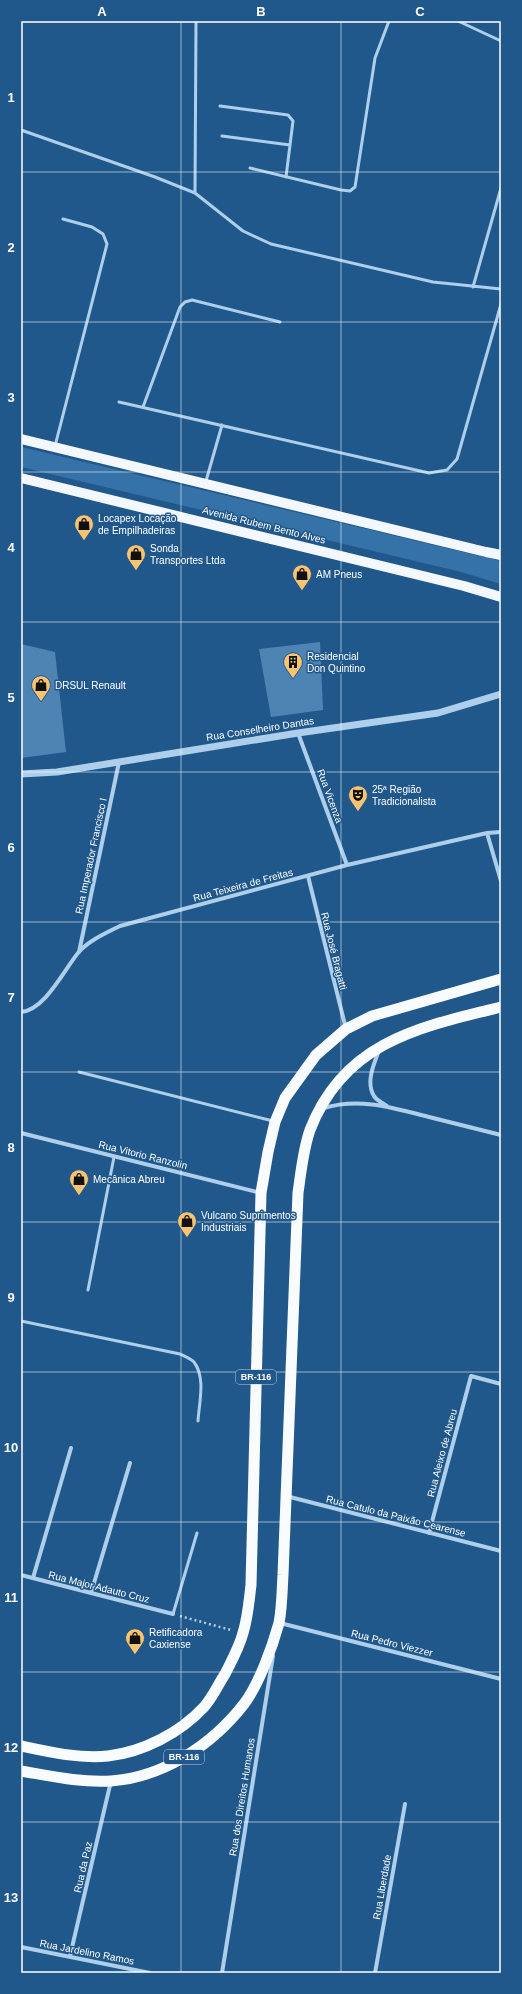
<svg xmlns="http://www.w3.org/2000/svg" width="522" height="1994" font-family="Arial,sans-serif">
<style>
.green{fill:#3572a8}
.building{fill:#4e84b4}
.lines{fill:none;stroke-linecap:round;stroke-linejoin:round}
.path{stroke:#aecfeb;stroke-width:2.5;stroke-dasharray:2 3;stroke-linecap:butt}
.service{stroke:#aecfeb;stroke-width:3}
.minor{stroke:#aecfeb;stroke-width:4}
.tertiary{stroke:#aecfeb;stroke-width:7}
.primary{stroke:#f2f8fe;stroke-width:10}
.trunk{stroke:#f8fcfe;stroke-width:11}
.grid{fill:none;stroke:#fff;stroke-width:1;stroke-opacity:0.55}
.labels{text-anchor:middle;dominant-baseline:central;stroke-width:3;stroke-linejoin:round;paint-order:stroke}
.shield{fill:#21588b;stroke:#bccddc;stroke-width:1}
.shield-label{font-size:9px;font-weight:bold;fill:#fff}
.poi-label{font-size:10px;fill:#fff;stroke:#21588b;text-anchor:start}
.street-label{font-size:10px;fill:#fff;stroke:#21588b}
.neatline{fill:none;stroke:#fff;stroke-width:1.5}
.grid-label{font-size:13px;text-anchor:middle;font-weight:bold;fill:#fff}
</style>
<rect width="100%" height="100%" fill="#21588b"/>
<!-- green -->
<path class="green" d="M21,447l480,114v23l-40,-12 -440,-105z"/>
<!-- building -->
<path class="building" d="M320,642l3,68 -52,7 -12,-68z
M21,644l34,8 11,100 -45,6z"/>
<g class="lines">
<!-- path -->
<path class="path" d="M180,1616l51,14"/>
<!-- service -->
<path class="service" d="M458,21l43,20
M220,106l68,9 5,6 -7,56
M21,130l134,47 40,16 48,38 28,13 162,38 68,7
M222,136l68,9
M250,168l91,22 9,1 5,-4 20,-129 14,-37
M195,193l1,-172
M473,287l28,-99
M119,402l310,71 18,-3 10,-11 44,-155
M143,407l37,-100 5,-5 7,-2 88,22
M55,446l52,-202 -4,-10 -11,-7 -29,-8
M206,481l16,-56
M79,1072l194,49
M88,1290l26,-133
M21,1321l159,33c4,2 11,5 14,8 12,16 5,41 4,59
M173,1614l24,-81"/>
<!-- minor -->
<path class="minor" d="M298,733l49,132
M487,833l14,48
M308,876l38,153
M79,952l40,-190
M21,1012c24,-2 43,-42 57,-59 10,-12 28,-20 42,-27l227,-61 140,-32 14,-1
M378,1053c-5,13 -12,30 -4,43 2,4 9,7 13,10
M324,1108c35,-11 70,0 105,9 24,6 48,12 72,18
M21,1133l240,60
M286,1496l215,55
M429,1533l42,-157 30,8
M21,1575l152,39
M33,1578l38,-130
M91,1593l39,-130
M280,1623l221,56
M21,1947l129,26
M70,1956l41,-175
M222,1973l51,-317
M375,1973l30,-169"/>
<!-- tertiary -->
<path class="tertiary" d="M21,774l36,-2 241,-39 140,-20 63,-19"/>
<!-- primary -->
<path class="primary" d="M21,439l465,113 15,3
M21,478l443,108 37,11"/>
<!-- trunk -->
<path class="trunk" d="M21,1746c28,6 59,13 87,10 35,-4 72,-23 96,-49 8,-9 14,-22 21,-33 7,-14 14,-26 18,-41 5,-16 6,-32 8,-48l10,-392 7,-41 7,-30 10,-24 31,-43 30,-26 26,-13 129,-37
M21,1771c29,5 60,12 90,10 53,-4 101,-36 133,-77 15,-20 28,-56 35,-81 3,-15 3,-32 4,-48l15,-382c3,-21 5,-43 12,-63 34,-88 109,-103 191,-123"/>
</g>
<!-- grid -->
<path class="grid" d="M181,21v1952M341,21v1952M21,172h480M21,322h480M21,472h480M21,622h480M21,772h480M21,922h480M21,1072h480M21,1222h480M21,1372h480M21,1522h480M21,1672h480M21,1822h480"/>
<!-- icons -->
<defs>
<g id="shop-pin" transform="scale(1)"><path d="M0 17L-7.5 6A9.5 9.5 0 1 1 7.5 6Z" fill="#f8c46f" stroke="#21588b"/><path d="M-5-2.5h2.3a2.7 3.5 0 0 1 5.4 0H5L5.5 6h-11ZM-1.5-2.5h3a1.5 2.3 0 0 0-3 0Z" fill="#111"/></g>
<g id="building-pin" transform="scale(1)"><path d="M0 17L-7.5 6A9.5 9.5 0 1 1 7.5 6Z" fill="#f8c46f" stroke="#21588b"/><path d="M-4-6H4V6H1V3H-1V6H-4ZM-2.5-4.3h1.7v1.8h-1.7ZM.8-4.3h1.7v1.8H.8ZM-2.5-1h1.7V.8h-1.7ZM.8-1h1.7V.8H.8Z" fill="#111"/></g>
<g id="theatre-pin" transform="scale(1)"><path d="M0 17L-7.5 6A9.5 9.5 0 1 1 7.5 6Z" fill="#f8c46f" stroke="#21588b"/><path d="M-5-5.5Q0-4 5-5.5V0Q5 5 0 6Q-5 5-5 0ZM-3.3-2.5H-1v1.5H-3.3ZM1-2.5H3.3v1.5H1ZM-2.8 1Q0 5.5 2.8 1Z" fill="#111"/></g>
</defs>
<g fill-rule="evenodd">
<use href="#shop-pin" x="84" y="524"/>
<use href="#shop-pin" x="136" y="554"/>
<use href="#shop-pin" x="302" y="574"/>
<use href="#building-pin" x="293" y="662"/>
<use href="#shop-pin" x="41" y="685"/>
<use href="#theatre-pin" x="358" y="795"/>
<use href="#shop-pin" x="79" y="1179"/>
<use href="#shop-pin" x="187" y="1221"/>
<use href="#shop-pin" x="135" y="1638"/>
</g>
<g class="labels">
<!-- shield labels -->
<g class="shield">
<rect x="236" y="1370" width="40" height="14" rx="3"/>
<rect x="164" y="1750" width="40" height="14" rx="3"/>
</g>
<g class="shield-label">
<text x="256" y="1377">BR-116</text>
<text x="184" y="1757">BR-116</text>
</g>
<!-- poi labels -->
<g class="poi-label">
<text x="98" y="518">Locapex Locação<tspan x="98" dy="12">de Empilhadeiras</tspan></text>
<text x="150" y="548">Sonda<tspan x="150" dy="12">Transportes Ltda</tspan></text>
<text x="316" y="574">AM Pneus</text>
<text x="307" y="656">Residencial<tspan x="307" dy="12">Don Quintino</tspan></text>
<text x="55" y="685">DRSUL Renault</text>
<text x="372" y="789">25ª Região<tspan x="372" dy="12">Tradicionalista</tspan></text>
<text x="93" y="1179">Mecânica Abreu</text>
<text x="201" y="1215">Vulcano Suprimentos<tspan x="201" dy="12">Industriais</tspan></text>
<text x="149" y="1632">Retificadora<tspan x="149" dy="12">Caxiense</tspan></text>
</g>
<!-- street labels -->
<g class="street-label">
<text transform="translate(264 525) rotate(14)">Avenida Rubem Bento Alves</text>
<text transform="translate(260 729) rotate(-9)">Rua Conselheiro Dantas</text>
<text transform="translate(330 796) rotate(70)">Rua Vicenza</text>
<text transform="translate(91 856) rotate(-78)">Rua Imperador Francisco I</text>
<text transform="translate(243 885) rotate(-15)">Rua Teixeira de Freitas</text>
<text transform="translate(334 951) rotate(76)">Rua José Bragatti</text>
<text transform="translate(143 1155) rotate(14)">Rua Vitorio Ranzolin</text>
<text transform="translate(442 1453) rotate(-75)">Rua Aleixo de Abreu</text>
<text transform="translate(396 1516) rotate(14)">Rua Catulo da Paixão Cearense</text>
<text transform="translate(99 1587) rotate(14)">Rua Major Adauto Cruz</text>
<text transform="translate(392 1643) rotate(14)">Rua Pedro Viezzer</text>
<text transform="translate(242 1797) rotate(-81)">Rua dos Direitos Humanos</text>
<text transform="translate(83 1867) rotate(-77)">Rua da Paz</text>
<text transform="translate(382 1887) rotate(-80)">Rua Liberdade</text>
<text transform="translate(87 1952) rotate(11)">Rua Jardelino Ramos</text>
</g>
</g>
<!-- border -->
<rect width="522" height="1994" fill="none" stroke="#21588b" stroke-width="44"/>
<rect x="22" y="22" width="478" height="1950" class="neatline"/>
<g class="grid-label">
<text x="102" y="16">A</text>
<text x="261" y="16">B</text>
<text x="420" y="16">C</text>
<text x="11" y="102">1</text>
<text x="11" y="252">2</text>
<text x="11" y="402">3</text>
<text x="11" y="552">4</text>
<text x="11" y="702">5</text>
<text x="11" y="852">6</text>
<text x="11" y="1002">7</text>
<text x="11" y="1152">8</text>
<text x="11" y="1302">9</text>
<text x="11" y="1452">10</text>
<text x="11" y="1602">11</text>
<text x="11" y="1752">12</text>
<text x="11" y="1902">13</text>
</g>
</svg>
